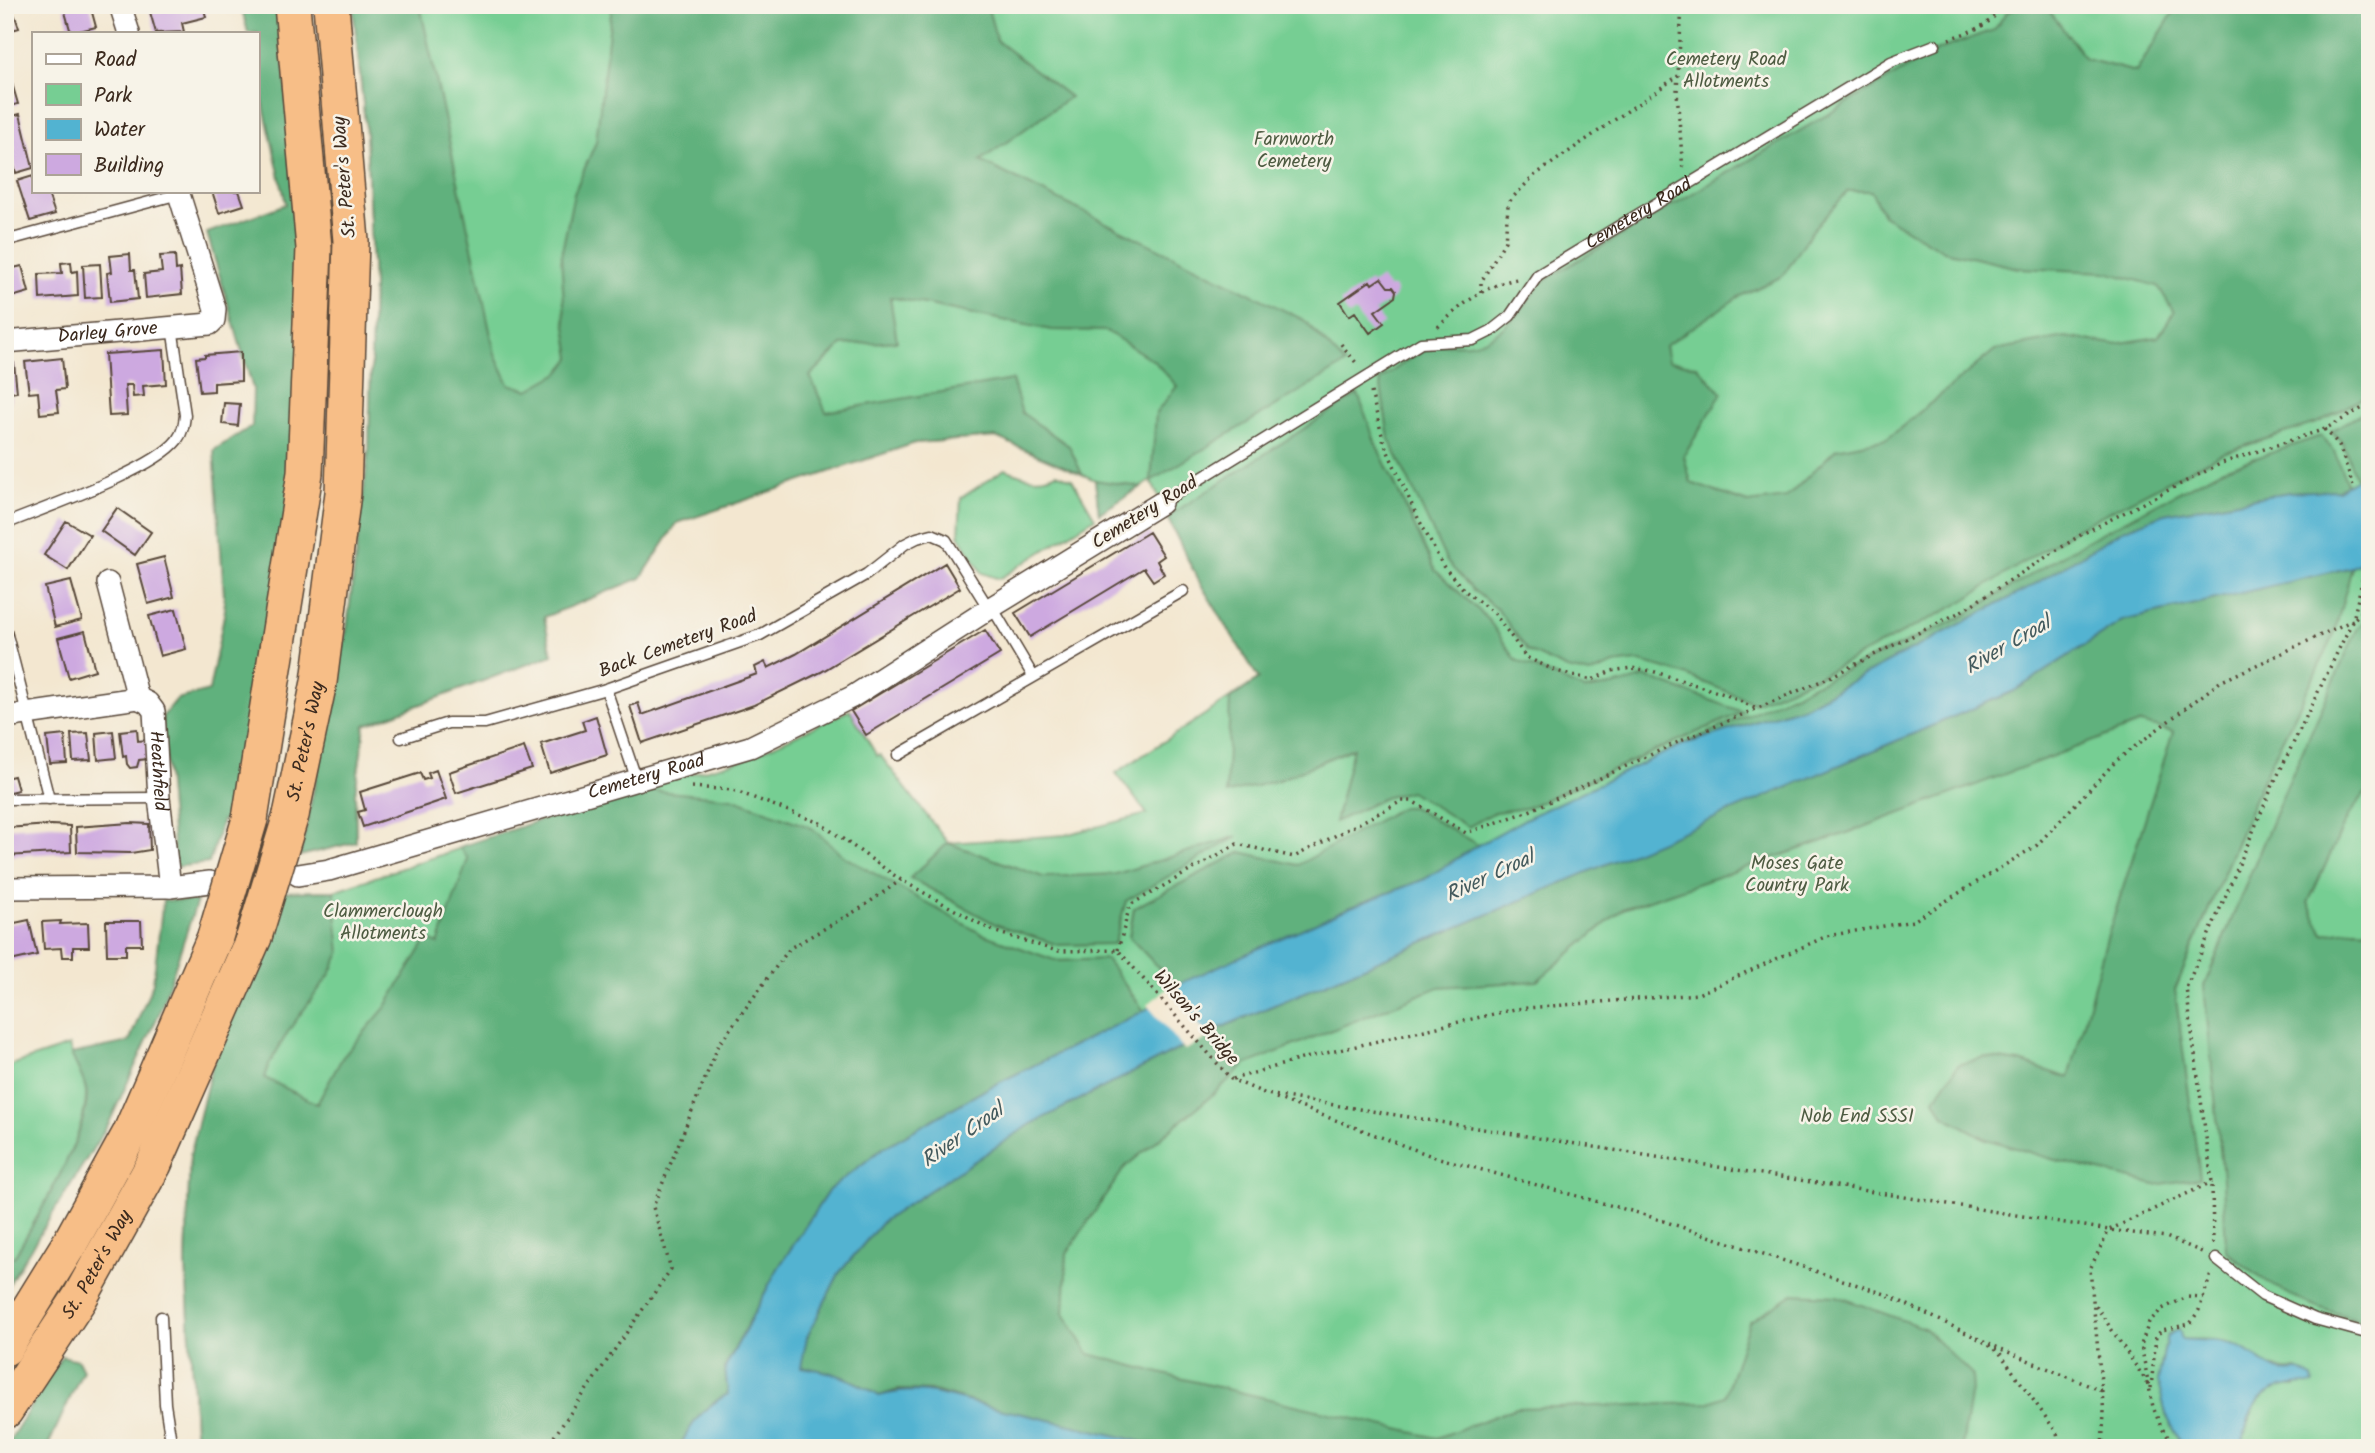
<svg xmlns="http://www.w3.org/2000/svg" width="2375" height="1453" font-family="Kalam,sans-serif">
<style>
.green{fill:#76ce93;stroke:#587c58;stroke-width:2}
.forest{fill:#60b17d;stroke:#4e6e4e;stroke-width:2;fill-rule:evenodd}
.water{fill:#52b3d1;stroke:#466e78;stroke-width:2}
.pier{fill:#f3e7d0}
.building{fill:#cda9e0}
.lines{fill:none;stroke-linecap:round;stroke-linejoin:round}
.service-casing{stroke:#574639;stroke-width:13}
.minor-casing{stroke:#574639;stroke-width:24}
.trunk-casing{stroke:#574639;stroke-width:38}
.path{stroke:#574639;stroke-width:3.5;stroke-dasharray:2 5;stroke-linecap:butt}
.service{stroke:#fff;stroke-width:10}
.minor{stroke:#fff;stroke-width:21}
.trunk{stroke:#f7be87;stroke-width:35}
.trunk-bridge-casing{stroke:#574639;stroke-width:38;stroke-linecap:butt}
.trunk-bridge{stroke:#f7be87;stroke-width:35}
.labels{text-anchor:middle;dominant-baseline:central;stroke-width:5;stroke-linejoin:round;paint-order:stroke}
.park-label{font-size:19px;fill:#4d5b41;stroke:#f7f3e8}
.street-label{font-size:19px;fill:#3b2a1e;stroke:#f7f3e8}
.water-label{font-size:21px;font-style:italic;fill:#435a5d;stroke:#f7f3e8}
</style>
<rect width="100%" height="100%" fill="#f7f3e8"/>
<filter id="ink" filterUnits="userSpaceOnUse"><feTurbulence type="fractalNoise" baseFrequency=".0143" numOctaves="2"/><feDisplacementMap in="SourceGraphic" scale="14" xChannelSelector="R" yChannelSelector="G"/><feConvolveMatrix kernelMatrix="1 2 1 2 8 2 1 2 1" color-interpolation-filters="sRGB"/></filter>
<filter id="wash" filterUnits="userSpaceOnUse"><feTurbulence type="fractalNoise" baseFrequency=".00686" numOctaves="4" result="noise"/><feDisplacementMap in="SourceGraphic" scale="28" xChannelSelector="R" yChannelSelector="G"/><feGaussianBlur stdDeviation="1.57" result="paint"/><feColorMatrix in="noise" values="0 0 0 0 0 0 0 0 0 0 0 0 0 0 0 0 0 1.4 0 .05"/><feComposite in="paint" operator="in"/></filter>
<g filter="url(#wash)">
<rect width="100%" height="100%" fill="#f3e7d0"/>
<!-- green -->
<path class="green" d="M353,5h2017v1443h-128c5,-31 16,-65 54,-62l1,-16c-35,3 -37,-16 -66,-27 -17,-6 -33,-2 -50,-4l-2,-10 -12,6 -6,31 5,49 18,33h-1017l-476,-25 -12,25h-483l-10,-185 4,-107 89,-264 55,-1 301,-102 109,-30 106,-49 27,46 3,-1 68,88 117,-8 82,-21 -31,-41 143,-94 -62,-101 -46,-97 -52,32 -4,-33 -99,-43 -81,6 -238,80 -36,55 -97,39 8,38 -187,70 -10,68 1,49 -56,14 47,-228 22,-179 4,-164 -7,-152z
M1005,469c19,8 33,13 52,4l15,6 23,39 -96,61 -17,-6 -23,-38 2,-37z
M69,1046c5,15 16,31 17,46 2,44 -49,125 -71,164l-10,5v-194z"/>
<!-- forest -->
<path class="forest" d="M241,5h35l24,192 -1,234 -37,258 -31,132 -9,-1 -13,43 -34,4 -13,-150 15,-18 32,-8 16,-81 -11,-160 38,-24 1,-37 -46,-156 79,-29 -29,-128v-43h-9z
M353,5h67l75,349 14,30 20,6 30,-17 12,-15 -6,-38 -4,-64 13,-63 22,-51 16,-137h375l10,36 73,56 -90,64 324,159 41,44 -194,117 5,-68 21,-27 -23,-25 -48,-30 -55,-1 -161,-33 7,44 -55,4 -32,31 16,36 186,-32 10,33 47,33 13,28 -86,-37 -81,6 -238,80 -36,55 -97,39 8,38 -187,70 -10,68 1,49 -56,14 47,-228 22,-179 4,-164 -7,-152z
M2021,5h24l41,54 50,13 42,-67h192v385l-6,7 -45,25 -96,31 -144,74 -122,78 -134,69 -68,29 -72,-29 -46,-13 -23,3 -24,10 -23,-5 -39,-18 -31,-42 -24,-19 -26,-28 -58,-123 -9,-59c17,-11 36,-29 56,-34 10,-3 22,-1 33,-2 32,-4 55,-37 72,-62l397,-232 56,-20 12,-17zM1848,191h23l12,24 61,36 74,17 88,4 52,14 16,26 -16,25 -44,7 -49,-7 -70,13 -108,89 -51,10 -50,49 -38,5 -57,-20 -7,-27 38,-63 -25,-27 -29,-5 -3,-15 73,-49 45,-21 29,-45z
M1358,394l18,50 59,126 53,49 28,41 69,30 32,-5 29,-8 97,35 -217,96 -31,4 -27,15 -58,-36 -26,7 -49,24 18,-74 -74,32 -53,14 4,-95 29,-20 -62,-101 -30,-61z
M2370,409v62l-14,8 -13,-36 -12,-12z
M2321,436l13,15 13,33 -9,6 -49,2 -125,22 -41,16 -96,59 -222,117 -126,40 281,-128 128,-78 135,-71z
M1095,480l46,7 -42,26z
M2352,567l-19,71 -71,143 -87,209 25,188 -45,7 -100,-25 -69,-21 -42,-23 -9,-17 23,-34 27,-8 35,5 49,16 37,-137 67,-209 -32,-9 -288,108 -230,78 -86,72 -98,6 -194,78 -35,32 -85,70 -58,86 -3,61 25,40 86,23 262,61 79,-30 191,-5 18,-7 24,-74 44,-28 44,2 87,32 49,48 -11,72h-795l-178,-41 -55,-16 -36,-1 -19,6c-25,-17 -49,-26 -79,-29l7,-30 32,-64 44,-52 148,-97 189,-96 794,-337 108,-70z
M2370,616l-2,112 2,59 -22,29 -40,87 15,31 32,-5 15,1v392c-56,-12 -102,-33 -144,-72l-3,-71 -19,-193 79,-191 75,-168z
M635,789l97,9 80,30 33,29 137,77 75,27 49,-2 38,52 -152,75 -109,62 -54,42 -52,80 -52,97 3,27c-25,13 -37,30 -49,54h-483l-10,-185 4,-107 24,-99 65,-165 55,-1 6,62 -10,21 -41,56 -20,35 -4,13 52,26 25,-46 43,-50 42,-69 11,5 30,-85 -9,-12z
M1402,807h10l66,38 -53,34 -74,28 -174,80 -48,-50 5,-29 107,-56 57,13z
M1238,836l-112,65 -12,43 -56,1 -63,-21 -85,-46 38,-35 95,34 73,-3z
M163,900l34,1 -38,113 -50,109 -104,167v-29l10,-5c19,-34 79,-131 71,-167 -3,-12 -10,-24 -15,-35l58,-12 24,-59z
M62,1356l16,4 5,10 -36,78h-42z"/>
<!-- water -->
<path class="water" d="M2370,471v87l-18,9 -230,54 -108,70 -794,337 -189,96 -148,97 -44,52 -32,64 -6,30c29,3 53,12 78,29 47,-13 71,3 115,12 59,12 116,26 174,40h-489c12,-24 24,-41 49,-54l-3,-26 52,-98 52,-80 54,-42 109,-62 152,-75 39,-29 168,-75 74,-28 53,-34 49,-27 152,-72 126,-40 222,-117 96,-59 41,-16 125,-22 49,-2z
M2179,1329l3,10c21,3 38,-2 60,9 13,6 23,20 38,23 15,2 17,-4 32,6l1,7c-50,0 -63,15 -71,64h-58l-18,-33 -8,-33 9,-47z"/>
<!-- pier -->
<path class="pier" d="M1168,988l42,49 -25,13 -38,-45z"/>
<g id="blocks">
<!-- building -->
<path class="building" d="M63,5h27l6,22 -25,6z
M148,5h55l3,12 -24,6 2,9 -28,1z
M15,16l4,12 -14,4v-13z
M5,59l13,45 -13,3z
M20,114l13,54 -17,5 -6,-21 5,-1 -4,-12 -4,1 -2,-22z
M33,176v15h14l8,23 -25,7 -13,-40z
M212,191h27l5,14 -25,8z
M130,254l1,16h4l3,29 -28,3 -3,-29 5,-1 -2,-16z
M175,255l1,15 4,-1 2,25 -36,4 -2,-24 18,-2 -2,-16z
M71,262l1,10 5,-1 1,25 -38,3 -1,-25 23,-1 -1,-10z
M100,264l2,33 -17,1 -2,-33z
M22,266l7,26 -24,7v-29z
M1381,278l7,9h5l3,4 -1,6 -20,14 9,12 -14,10 -15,-21 -6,4 -9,-14 30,-21 2,3z
M164,350l2,34 -23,2 1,10 -11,1 -1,-12h-7l2,30 -18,1 -4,-62z
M241,352v29l-27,2v8l-14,1 -4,-34 9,-1v-2z
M62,358l3,31 -9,1 3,22 -19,2 -2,-22 -9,1 -4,-31z
M5,363h9l3,29 -7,1 1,9 -6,1z
M224,403l16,1 -2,22 -16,-2z
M117,508l34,24 -16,23 -34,-24z
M66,521l24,14 -22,35 -24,-15z
M1149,532l15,24 -7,5 7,13 -11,7 -9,-13 -114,69 -15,-24z
M164,557l10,40 -26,7 -11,-40z
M945,563l15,25 -139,84 -67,33 -112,38 -12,-37 8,-3 4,12 115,-41 -2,-7 10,-5 3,6 28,-14z
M71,581l11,39 -27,7 -10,-40z
M176,609l10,40 -26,7 -11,-40z
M985,630l15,24 -134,81 -15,-24z
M85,631l10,39 -26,8 -11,-40z
M596,716l11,39 -57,18 -9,-29 44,-14 -3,-9z
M137,729l1,12 8,-1 2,19 -9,1 -2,7 -7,1 -3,-4 -1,-8 -3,1 -3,-26z
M113,731l3,27 -18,2 -2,-27z
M88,733l3,27 -18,1 -2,-27z
M65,735l2,28 -17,1 -3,-27z
M524,747l8,22 -76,24 -7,-21z
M436,770l10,29 -83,28 -5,-15 7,-2 -5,-18 60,-19 3,7 7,-2 -2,-5z
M14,776l4,14 -13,3v-15z
M130,823l19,1 1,26 -19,3 -54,-1 -1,-25z
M51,825l19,1 1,26 -64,4 -2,-28z
M29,920l8,35 -31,7 -1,-37z
M61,921l-1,3 28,-1 1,24h-16v10h-11l-1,-9 -17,1 -2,-27z
M106,921h35l1,24h-16v10h-19z"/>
</g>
</g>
<g filter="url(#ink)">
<use href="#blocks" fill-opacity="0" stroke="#574639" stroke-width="2"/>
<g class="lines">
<!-- service casing -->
<g class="service-casing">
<g id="service">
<path d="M5,241l174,-47"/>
<path id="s1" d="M1161,503l260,-160 52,-3 18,-9 19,-15 28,-41 353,-213 44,-17"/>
<path d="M5,524c39,-16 149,-54 172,-84 6,-8 7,-16 8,-25l-13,-88"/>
<path d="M992,607l41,69"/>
<path d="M5,627l44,172"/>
<path d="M606,689l31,92"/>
<path d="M401,738l47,-15h37l121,-34 154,-54 107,-61 38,-30 12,-6 15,-4 14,6 43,69"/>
<path d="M898,755l285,-164"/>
<path d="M5,799l154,-1"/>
<path d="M2216,1259l47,37 52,23 55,15"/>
<path d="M161,1317l4,87 7,44"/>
</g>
</g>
<!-- minor casing -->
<g class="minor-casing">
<g id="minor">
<path d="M120,5l9,28"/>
<path id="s2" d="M5,342l205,-18 4,-4 1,-11 -37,-118"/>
<path id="s3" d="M108,583l30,115 10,5 6,8 5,87 11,89"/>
<path d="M5,717l133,-19"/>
<path id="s4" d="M298,875l31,-5 421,-123 102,-50 140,-90 169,-104"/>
<path d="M5,888l165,-1 40,-5"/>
</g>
</g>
<!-- trunk casing -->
<g class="trunk-casing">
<g id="trunk">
<path id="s5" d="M291,815l28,-133 24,-189 8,-252 -20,-236"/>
<path d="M250,819l55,-346 9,-225 -22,-243"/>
<path d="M5,1348l65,-105 60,-109 85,-197"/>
<path id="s6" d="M5,1411l74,-112 75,-135 100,-227"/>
</g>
</g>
<!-- path -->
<path class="path" d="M1682,5l-5,86 6,80
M1949,39c18,-7 46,-13 51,-34
M1481,292v-10l24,-41 3,-35 3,-7 24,-24 143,-99
M1438,327c23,-22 47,-42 79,-48
M1341,344l16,20
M1371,392l13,51 32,71 27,52 22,25 30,23 31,43 30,14 36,9 19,-9 20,-3 21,3 72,23 31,14
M2325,429l14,16 14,41
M692,787l41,3 87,33 81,57 92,51 64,20 61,-1 113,129 35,15 843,136 57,7 36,15
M1118,950l12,-45 107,-61 57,13 108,-56h10l54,32 61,-21 149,-69 150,-64 134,-67 124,-79 138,-70 103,-34 45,-25
M1233,1079l72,-21 210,-49 183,-15 129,-58 86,-15 123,-75 81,-86 103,-78 133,-62 13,-56
M1276,1098l156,58 210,58 243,80 96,46 18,12 58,81 4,15
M2213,1244l-1,-62 -26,-194 87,-203 80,-165 17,-16
M2096,1306l54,81
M1989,1344l113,47
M2151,1388l5,-52 6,-6 28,-6 9,-14 12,-36
M546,1448l125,-179 -18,-62 66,-163 71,-96 71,-40 40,-28
M2102,1448l2,-35 -14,-144 19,-39 103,-48
M2176,1448l-15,-21 -8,-20 -12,-62 8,-23 13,-13 25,-12 16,1"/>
<!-- service -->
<use href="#service" class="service"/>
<!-- minor -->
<use href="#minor" class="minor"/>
<!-- trunk -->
<use href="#trunk" class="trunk"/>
<!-- trunk-bridge casing -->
<g class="trunk-bridge-casing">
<path id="trunk-bridge" d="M215,937l35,-118
M254,937l37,-122"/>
</g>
<!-- trunk-bridge -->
<use href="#trunk-bridge" class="trunk-bridge"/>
</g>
</g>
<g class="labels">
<!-- park labels -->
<g class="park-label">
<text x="1726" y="60">Cemetery Road<tspan x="1726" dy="22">Allotments</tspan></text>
<text x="1294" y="140">Farnworth<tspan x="1294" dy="22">Cemetery</tspan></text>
<text x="1797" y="864">Moses Gate<tspan x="1797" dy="22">Country Park</tspan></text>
<text x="383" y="912">Clammerclough<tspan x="383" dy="22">Allotments</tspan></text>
<text x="1857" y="1117">Nob End SSSI</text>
</g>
<!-- street labels -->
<g class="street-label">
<text transform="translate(345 177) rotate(-95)">St. Peter's Way</text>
<text stroke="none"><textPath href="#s1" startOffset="569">Cemetery Road</textPath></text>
<text stroke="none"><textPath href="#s2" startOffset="103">Darley Grove</textPath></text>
<text transform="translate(1145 513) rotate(-32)">Cemetery Road</text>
<text transform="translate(678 644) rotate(-20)">Back Cemetery Road</text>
<text stroke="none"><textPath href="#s5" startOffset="75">St. Peter's Way</textPath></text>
<text stroke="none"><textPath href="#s3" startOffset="200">Heathfield</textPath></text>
<text stroke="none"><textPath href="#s4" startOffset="362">Cemetery Road</textPath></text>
<text transform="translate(1196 1018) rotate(49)">Wilson's Bridge</text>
<text stroke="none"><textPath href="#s6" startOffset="173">St. Peter's Way</textPath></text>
</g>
<!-- water labels -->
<g class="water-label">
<text transform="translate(2008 646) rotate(-30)">River Croal</text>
<text transform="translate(1490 877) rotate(-25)">River Croal</text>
<text transform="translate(963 1136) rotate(-35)">River Croal</text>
</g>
</g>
<!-- margin -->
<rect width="2375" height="1453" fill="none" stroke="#f7f3e8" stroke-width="28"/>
<!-- legend -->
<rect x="32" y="32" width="228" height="161" fill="#f7f3e8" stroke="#aca397" stroke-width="2"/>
<rect x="46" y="54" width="35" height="10" fill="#ffffff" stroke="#aca397" stroke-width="2"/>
<text x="94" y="66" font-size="21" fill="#3b2a1e">Road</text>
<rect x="46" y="84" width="35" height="21" fill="#76ce93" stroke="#aca397" stroke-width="2"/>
<text x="94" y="102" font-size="21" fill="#3b2a1e">Park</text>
<rect x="46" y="119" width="35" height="21" fill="#52b3d1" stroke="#aca397" stroke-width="2"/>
<text x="94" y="136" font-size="21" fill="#3b2a1e">Water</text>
<rect x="46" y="154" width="35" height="21" fill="#cda9e0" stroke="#aca397" stroke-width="2"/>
<text x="94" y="172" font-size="21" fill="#3b2a1e">Building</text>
</svg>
